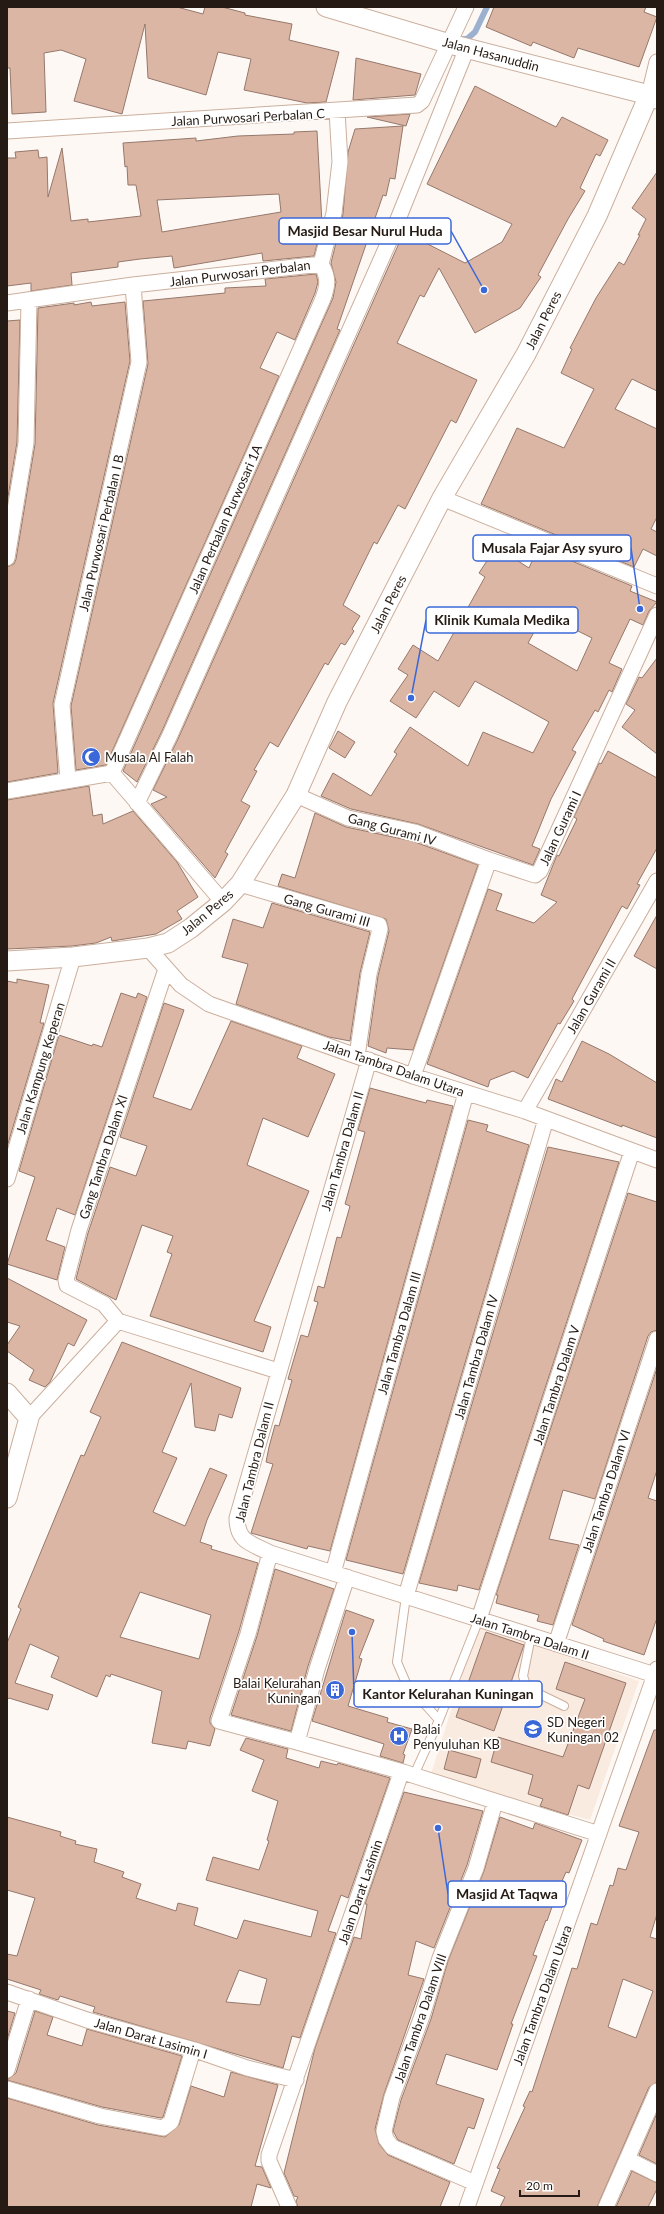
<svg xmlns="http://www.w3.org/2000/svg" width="664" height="2214" font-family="Lato,sans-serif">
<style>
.built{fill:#faebe1}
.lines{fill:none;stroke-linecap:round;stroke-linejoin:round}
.stream{stroke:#9cb1d0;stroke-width:6}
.building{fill:#dcb6a4;stroke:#95786b;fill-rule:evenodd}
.service-casing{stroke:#cbaf9d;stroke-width:10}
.minor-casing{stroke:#cbaf9d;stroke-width:17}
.tertiary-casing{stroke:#cbaf9d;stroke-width:21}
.service{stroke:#fff;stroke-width:8}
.minor{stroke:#fff;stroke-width:15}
.tertiary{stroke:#fff;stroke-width:19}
.labels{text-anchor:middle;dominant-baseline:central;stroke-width:3.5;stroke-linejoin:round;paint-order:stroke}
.street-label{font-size:13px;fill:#251b14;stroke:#fff}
.poi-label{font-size:13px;fill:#251b14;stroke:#fff;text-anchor:start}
.leader{fill:none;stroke:#3b68d9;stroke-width:1.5}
.callout-dot{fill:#3b68d9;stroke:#fff;stroke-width:1.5}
.callout{fill:#fff;stroke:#3b68d9;stroke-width:1.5}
.callout-label{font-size:14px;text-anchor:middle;font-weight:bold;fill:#251b14}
</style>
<rect width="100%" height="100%" fill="#fef8f5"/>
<!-- built -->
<path class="built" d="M478,1625l161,56 -49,139 -160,-43z"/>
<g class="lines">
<!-- stream -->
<path class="stream" d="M461,39h6l8,-7 12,-25"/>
</g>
<!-- building -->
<path class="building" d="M7,7h170l26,7 2,-7h17l23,6v2l47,9 -3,16 50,12 -13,50 -19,1 -63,-13 7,-31 -33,-7 -12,43 -58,-17 -3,-54 -23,90 -48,-13 12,-42 -25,-9 -17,3 2,59 -34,2 -2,-46h-3z
M494,7h152l-2,5 13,5 -18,50 -61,-19 -4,10 -41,-16 -2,4 -45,-19z
M356,58l65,16 -6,21 -62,5z
M475,86l81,41 6,-10 46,23 -8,16 -4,-2 -16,34 5,3 -17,28 -30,56 3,2 -21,31 -45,25 -36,-65 -15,29 -4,-2 -23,48 80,37 -21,43 -5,-3 -46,89 -7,-4 -21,39 -3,-2 -31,63 17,11 -8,13 2,2 -9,14 -4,-2 -13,22 -3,-2 -47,84 -8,-5 -16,28 3,1 -16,30 9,5 -25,46 3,2 -13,24 -64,-74 16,-7 -14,-7 25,-51 226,-507 61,31 37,-21 10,-18 -85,-40z
M410,114l-4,12 -39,-9z
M403,126l-8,53 -5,-1 -4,18 -3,-1 -46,134 3,1 -178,401 -25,51 -14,-11 210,-473 3,-16 -5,-19 12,-49 5,-62 7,-23z
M317,131l5,93 -8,32 -51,5 -1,-8 -88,15 -2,-12 -32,3 -22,3v5l-47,6 1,12 -41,6v-8l-24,3v-128h9l-1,-6 23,-2 1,8 8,-1 1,40 14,-49 9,73 17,-2v3l53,-6 -5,-31h-8l-1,-19 -2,1 -2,-24 73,-5v3l42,-5 56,-2v-2zM279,194l2,18 -119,20 -5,-32z
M657,172v219l-25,-12 -17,30 42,20v88l-6,12 6,3v24l-14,-7 -9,18 -153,-63 36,-76 47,20 30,-59 -33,-16 11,-24 -2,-1 26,-50 23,-36 5,3 16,-30h-2l8,-16 -14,-11z
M316,274l2,8 -3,11 -20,47 -18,-8 -17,36 19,8 -173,389 -30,5 -5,-64 77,-342 -5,-63 82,-8v-5l41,-2 -1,-7z
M91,302l1,4 33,-4 5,59 -77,342 5,70 -51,9v-215l7,-3 2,-5 19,-115 3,-136 36,-5v2z
M20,320l-3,122 -10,61v-182z
M496,547l33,21 9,-21 94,39 -2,5 27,11 -8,9 -6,14 -13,-6 -21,44 13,6 -10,23 -3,-2 -11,22 -3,-2 -23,40 4,2 -25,47 -19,47 8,3 -7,16 -115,-41 -67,-15 -30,-13 12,-23 38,23 26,-42 -3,-2 16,-25 58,39 15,-34 50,21 16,-31 -74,-41 -16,26 -25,-16 -18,27 -26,-17 18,-26 -10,-6 15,-24 25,16 47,-84 -6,-4zM544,614l48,24 -15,33 -49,-28z
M657,658v96l-35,-27 13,-17 -9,-6 13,-27 3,1z
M338,731l17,11 -10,16 -16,-10z
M608,751l49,27v70l-20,36 3,1 -13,24 -5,-3 -50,93 2,2 -14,23 -2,-1 -30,55 -15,-7 -23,9 -2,7 -61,-23 61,-175 14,5 -6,16 38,13 23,-21 -16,-7 16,-40 2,1 18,-37 -3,-2 25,-54 2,1z
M89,786l4,30 9,-2 1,10 30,-13 44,51 21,35 -21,14 5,8 -26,15 -44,7 -1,-4 -15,6 -24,3 -65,3v-149z
M315,813l31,14 66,14 66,24 -65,185 -26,-2 -1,5 -18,-7 10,-70 11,-45 -3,-12 -108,-33 4,-12 13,4z
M272,903l98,29 -10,41 -10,68 -21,-4 -93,-33 12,-40 -26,-7 11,-38 30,9z
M657,915v54l-23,-13z
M17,979l32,6 -9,38h4l-37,124v-166l10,2z
M121,993l15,5 2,-5 9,4 -72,218 -18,-7 -11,32 19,7 -8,33 -50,-16 28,-87 -16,-6 40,-136 33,11 1,-2 9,3z
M164,1003l20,7 -31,87 38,13 40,-89 71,25 -5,12 38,16 -27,63 -45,-19 -16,47 62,26 -55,130 17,6 -8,25 -113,-36 22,-62 -5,-2 6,-16 -31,-11 -26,75 -40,-21 12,-46 22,-66 26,9 11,-30 -27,-9z
M582,1041l27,13 48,29v55l-35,-13v2l-74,-28 8,-20 6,3z
M370,1088l56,15 1,-3 26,6 -123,445 -22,-5 -1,3 -56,-16 22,-69 -7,-2 3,-15 6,-22 4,1 13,-46 -4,-1 13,-44 7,2 10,-35 -4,-1 4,-15 6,2 13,-51 4,1 9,-32 -5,-2 20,-72 -7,-2z
M468,1120l20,5 -2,6 43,14 -126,429 -57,-14z
M548,1147l71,15 -140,428 -21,-5 -1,6 -38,-8z
M628,1193l29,9v128l-6,2 -3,4 -53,163 -32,-9 -14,49 30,6 -26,80 -16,-4 2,-6 -43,-12 2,-8h-2z
M7,1278l80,42 -13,26 -6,-3 -18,39 -5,5 -16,-7 5,-10 -27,-19v-6l13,-19 -13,-4z
M122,1342l119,46 -9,30 -13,-4 -4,17 -20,-4 -4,-44 -29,69 15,6 -24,54 32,14 25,-58 17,7 -20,45 -7,22 12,4 -1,3 47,14 -19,68 -29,87v5l5,6 -5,17 -22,-5 -2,8 -34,-6 10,-52 -51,-17 -1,3 -4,-2 -9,22 -46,-20 8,-20 -29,-13 -15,39 38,12 -5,15 -39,-12 -2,2v-57l14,-34 -3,-2 63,-152 3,1 17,-39 -11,-5zM140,1592l71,23 -12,44 -79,-22z
M657,1368v102l-9,28 9,3v117l-13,37 -41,-14 1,-2 -32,-14z
M275,1569l59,20 -26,77 -17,65 -60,-16 26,-79z
M346,1610l28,10 -15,38 3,1 -14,47 40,12 -1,4 25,7 -9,25 2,1 -2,8 -23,-7 4,-12 -72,-23z
M486,1632l38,13 -30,86 -38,-14z
M565,1662l61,21 -37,106 -11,-4 -10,30 -28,-9 3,-7 -15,-5 5,-19 -42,-13 7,-25 65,20 22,-58 -29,-10z
M654,1730h3v184l-7,23 7,2v143l-8,5 -52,120h-97l5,-10 -14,-6 9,-22 -3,-1 28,-61 -2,-1 7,-15 2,1 40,-124 5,1 14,-46 6,2 13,-40 3,1 5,-18 8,2 13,-38 -20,-6zM623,1979l30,12 -17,47 -28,-11z
M246,1738l42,11 -2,9 33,10 2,-7 16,4 1,-2 52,15 -42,120 -7,-3 -13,36 8,2 -36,105 -8,-2 -9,32 -190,-56 2,-5 -35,-11 -2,4 -19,-6 2,-4 -34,-11v-25l10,2 18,-58 -28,-8v-73l54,15 -1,4 16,5 -1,3 22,5 -3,13 30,10 -2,5 19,7 -5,14 40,13 2,-8 20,5 -4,17 43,14 7,-19 67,17 7,-26 -112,-31 7,-23 46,13 10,-29 -2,-1 11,-39 -26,-10 12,-31 -24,-10zM239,1970l28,9 -7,26 -34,-3z
M449,1750l32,9 -5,19 -32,-9z
M404,1792l79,19 -16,54 -33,83 -18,-7 -8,34 16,4 -40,115 -9,35 4,15 9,11 62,27 -10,25h-142l-2,-6 2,-4 -4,-1 -10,-23 31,-125 39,-111 7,2 6,-35h-2z
M500,1817l33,12 2,-6 47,17 -13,33 -3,-1 -8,18 -11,31 -1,-1 -13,35 4,1 -26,68h2l-16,46 -51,-16 -10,30 48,15 -10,30 -6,-2 -14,37 -56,-24 -5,-9 8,-31 30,-81 17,-58 36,-90z
M7,2011l8,2 -8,27z
M35,2011l18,6 -6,18 35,11 5,-17 95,27 -19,61 -2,1 -59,-11 -95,-27 9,-7z
M231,2072l47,13 -23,81 7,1 9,21 -14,-4 -6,23h-244v-109l91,27 67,12 14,-12 12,-39 33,11z
M657,2113v51l-18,-9z
M632,2171l25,12v6l-9,18h-32z"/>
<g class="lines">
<!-- service casing -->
<g class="service-casing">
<path id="service" d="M406,1596l-9,66 9,21 33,37
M531,1636l-8,40 4,12 37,18
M414,1775l25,-55 40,-101"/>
</g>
<!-- minor casing -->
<g class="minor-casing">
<path id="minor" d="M649,95l8,-33
M7,131l410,-26 5,-4 44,-94
M321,264l13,-51 6,-51 -3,-51
M7,303l126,-18 188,-21
M442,498l215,88
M7,558l19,-115 3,-143
M112,773l210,-472c6,-15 7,-23 -1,-37
M112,773l111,129
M68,780l-6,-75 77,-343 -6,-77
M7,791l105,-18
M296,795l52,23 67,14 74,28
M137,803l33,-68 218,-491 79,-196
M240,884l139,41 1,4 -11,45 -12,82
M148,948l33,37 28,19 204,72 112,35 132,49
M369,1060l-132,458c0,24 14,25 33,35l385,122
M413,1076l76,-216 46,15 5,-4 117,-256
M525,1111l132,-230
M7,1179l66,-222
M118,1321l-14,-17 -37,-19 -1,-5 13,-50 87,-261
M29,1418l89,-97 160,50
M270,1553l-22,81 -29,87 78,21 20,-73 30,-92
M333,1573l133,-480
M406,1596l140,-477
M479,1619l153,-468
M556,1644l101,-305
M297,1742l106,30
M7,1992l80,28 111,31 49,17 49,12
M7,2070l22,-71
M7,2089l93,27 63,12 8,-6 22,-72
M627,2159l30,15
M475,2183l-83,-36 -6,-8 -2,-8 8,-34 30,-81 18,-58 36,-90 19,-66
M289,2207l-20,-46v-6l132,-382 2,-1 196,62
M467,2207l190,-538
M606,2207l51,-116"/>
</g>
<!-- tertiary casing -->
<g class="tertiary-casing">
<path id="tertiary" d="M326,7l124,37 199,51 8,4
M7,961l66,-4 75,-9 20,-5 23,-15 32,-26 17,-18 56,-89 41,-93 105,-204 84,-144 71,-138 52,-121
M7,1393l22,25 -22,80"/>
</g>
<!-- service -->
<use href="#service" class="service"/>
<!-- minor -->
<use href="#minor" class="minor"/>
<!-- tertiary -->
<use href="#tertiary" class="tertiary"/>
</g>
<!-- icons -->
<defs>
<g id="mosque-disc" transform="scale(1)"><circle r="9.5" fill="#3b68d9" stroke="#fff"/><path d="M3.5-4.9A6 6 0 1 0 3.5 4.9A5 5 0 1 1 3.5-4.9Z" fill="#fff"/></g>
<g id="building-disc" transform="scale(1)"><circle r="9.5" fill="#3b68d9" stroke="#fff"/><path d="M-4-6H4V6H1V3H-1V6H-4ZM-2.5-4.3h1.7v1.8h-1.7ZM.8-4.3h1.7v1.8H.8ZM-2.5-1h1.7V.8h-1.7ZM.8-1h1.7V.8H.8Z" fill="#fff"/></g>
<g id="school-disc" transform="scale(1)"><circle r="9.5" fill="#3b68d9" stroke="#fff"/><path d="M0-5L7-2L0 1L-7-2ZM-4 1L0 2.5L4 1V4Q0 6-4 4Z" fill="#fff"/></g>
<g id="hospital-disc" transform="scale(1)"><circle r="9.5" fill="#3b68d9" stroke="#fff"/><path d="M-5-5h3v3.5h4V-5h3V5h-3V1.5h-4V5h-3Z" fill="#fff"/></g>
</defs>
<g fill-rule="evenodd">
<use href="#mosque-disc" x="91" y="757"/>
<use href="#building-disc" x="335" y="1690"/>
<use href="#school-disc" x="533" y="1729"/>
<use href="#hospital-disc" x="399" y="1736"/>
</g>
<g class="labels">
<!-- street labels -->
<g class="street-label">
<text transform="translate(491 54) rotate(15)">Jalan Hasanuddin</text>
<text transform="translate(248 117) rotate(-3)">Jalan Purwosari Perbalan C</text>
<text transform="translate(240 273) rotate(-7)">Jalan Purwosari Perbalan</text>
<text transform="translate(543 320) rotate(-63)">Jalan Peres</text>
<text transform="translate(225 519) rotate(-66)">Jalan Perbalan Purwosari 1A</text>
<text transform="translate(101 533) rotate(-77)">Jalan Purwosari Perbalan I B</text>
<text transform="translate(388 604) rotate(-63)">Jalan Peres</text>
<text transform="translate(560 828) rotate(-65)">Jalan Gurami I</text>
<text transform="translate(392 829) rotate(15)">Gang Gurami IV</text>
<text transform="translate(327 910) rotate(16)">Gang Gurami III</text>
<text transform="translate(207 912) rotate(-40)">Jalan Peres</text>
<text transform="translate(591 996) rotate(-60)">Jalan Gurami II</text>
<text transform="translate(40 1068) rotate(-73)">Jalan Kampung Keperan</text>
<text transform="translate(394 1068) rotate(19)">Jalan Tambra Dalam Utara</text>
<text transform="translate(342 1151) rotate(-74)">Jalan Tambra Dalam II</text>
<text transform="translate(103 1157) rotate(-72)">Gang Tambra Dalam XI</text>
<text transform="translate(399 1333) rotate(-74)">Jalan Tambra Dalam III</text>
<text transform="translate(476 1357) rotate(-74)">Jalan Tambra Dalam IV</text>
<text transform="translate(556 1385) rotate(-72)">Jalan Tambra Dalam V</text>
<text transform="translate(254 1462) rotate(-76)">Jalan Tambra Dalam II</text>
<text transform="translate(606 1491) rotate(-72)">Jalan Tambra Dalam VI</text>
<text transform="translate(530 1636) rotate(18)">Jalan Tambra Dalam II</text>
<text transform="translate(360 1892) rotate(-71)">Jalan Darat Lasimin</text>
<text transform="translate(542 1995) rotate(-70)">Jalan Tambra Dalam Utara</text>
<text transform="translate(420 2018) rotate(-71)">Jalan Tambra Dalam VIII</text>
<text transform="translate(151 2038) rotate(16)">Jalan Darat Lasimin I</text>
</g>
<!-- poi labels -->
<g class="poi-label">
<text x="105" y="757">Musala Al Falah</text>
<text x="321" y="1683" text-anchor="end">Balai Kelurahan<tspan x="321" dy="15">Kuningan</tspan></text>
<text x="547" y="1722">SD Negeri<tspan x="547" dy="15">Kuningan 02</tspan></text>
<text x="413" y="1729">Balai<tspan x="413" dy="15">Penyuluhan KB</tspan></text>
</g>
</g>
<!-- callouts -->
<path class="leader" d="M484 290L451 231M640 609L631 548M411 698L426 620M352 1632L354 1694M438 1828L448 1894"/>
<g class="callout-dot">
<circle cx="484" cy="290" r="4"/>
<circle cx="640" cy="609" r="4"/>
<circle cx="411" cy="698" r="4"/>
<circle cx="352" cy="1632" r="4"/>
<circle cx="438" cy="1828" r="4"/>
</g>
<g class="callout">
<rect x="279" y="218" width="172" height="26" rx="4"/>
<rect x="473" y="535" width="158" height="26" rx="4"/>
<rect x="426" y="607" width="152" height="26" rx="4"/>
<rect x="354" y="1681" width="188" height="26" rx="4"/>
<rect x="448" y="1881" width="118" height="26" rx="4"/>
</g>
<g class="callout-label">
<text x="365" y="236">Masjid Besar Nurul Huda</text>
<text x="552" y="553">Musala Fajar Asy syuro</text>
<text x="502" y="625">Klinik Kumala Medika</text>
<text x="448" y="1699">Kantor Kelurahan Kuningan</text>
<text x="507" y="1899">Masjid At Taqwa</text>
</g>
<!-- border -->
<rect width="664" height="2214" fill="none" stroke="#251b14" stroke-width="16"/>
<!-- scale -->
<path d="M520 2190v6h59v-6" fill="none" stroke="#251b14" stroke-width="2"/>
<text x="526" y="2190" font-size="12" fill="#251b14" stroke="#ffffff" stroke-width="3" paint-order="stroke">20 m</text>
</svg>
